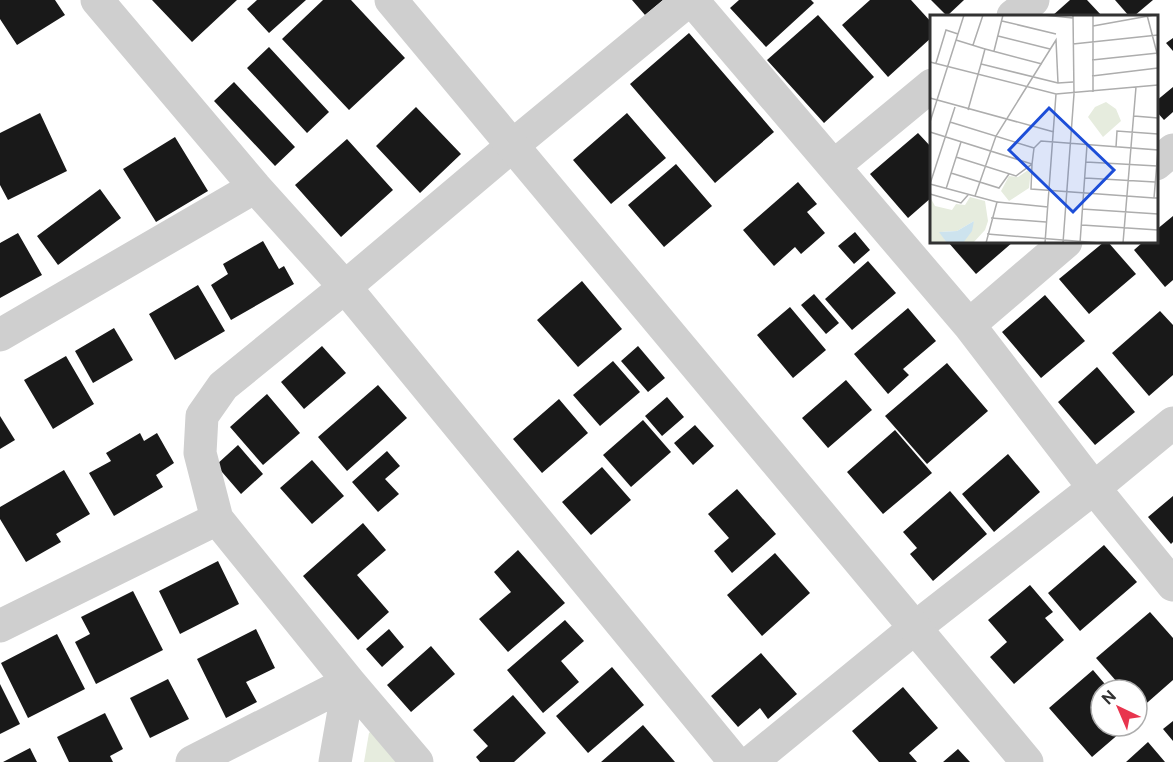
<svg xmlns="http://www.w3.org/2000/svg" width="1173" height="762" font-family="'Public Sans',sans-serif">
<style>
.green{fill:#e6ecde}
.building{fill:#191919}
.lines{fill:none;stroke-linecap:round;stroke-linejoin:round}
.minor{stroke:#cfcfcf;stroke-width:33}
.tertiary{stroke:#cfcfcf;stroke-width:33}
.inset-road{fill:none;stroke:#adadad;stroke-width:1.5}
.view{fill:#1d4ed8;fill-opacity:0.15;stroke:#1d4ed8;stroke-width:3}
.inset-edge{fill:none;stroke:#323232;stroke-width:3}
</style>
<rect width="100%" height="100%" fill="#fff"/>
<!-- green -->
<path class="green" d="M377,727l28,35h-41l5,-29z"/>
<!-- building -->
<path class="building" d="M0,0h55l10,15 -48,30 -17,-26z
M152,0h85l-45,42z
M257,0h49l-37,33 -22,-24z
M323,0h28l54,58 -56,52 -67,-71z
M632,0h31l-18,15z
M739,0h72l3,3 -48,44 -36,-39z
M870,0h41l21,23v14l-44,40 -46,-52z
M931,0h33l-17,16z
M1070,0h17l15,16h-50z
M1115,0h38l-19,16h-5z
M818,15l56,62 -50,46 -57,-63z
M689,33l85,99 -59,51 -85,-99z
M1173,38v13l-7,-8z
M269,47l60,65 -22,21 -60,-65z
M234,82l61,65 -20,19 -61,-65z
M1173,87v25l-9,8 -8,-9v-10z
M416,107l45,47 -41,39 -44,-47z
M40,113l27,58 -59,29 -8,-15v-52z
M627,113l39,45 -55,46 -38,-44z
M918,133l14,15v49l-24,21 -38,-44z
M175,137l33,54 -52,31 -33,-53z
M347,139l46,51 -52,47 -46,-52z
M676,164l36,42 -48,41 -36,-42z
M798,182l19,22 -10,8 18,21 -24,21 -6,-7 -21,19 -31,-36z
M100,189l21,29 -63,47 -21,-29z
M1173,216v64l-8,7 -31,-37 9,-8h13v-12z
M855,232l15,18 -16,14 -16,-18z
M18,233l24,42 -42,23v-55z
M263,241l16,28 5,-3 10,18 -63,36 -20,-35 17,-11 -5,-10z
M948,242h65l-37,32z
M1104,242h4l28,32 -47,40 -30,-35z
M868,261l28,32 -44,37 -27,-31z
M582,281l40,48 -44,38 -41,-47z
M198,285l27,46 -50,29 -26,-46z
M814,294l25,29 -13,11 -25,-29z
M1045,295l40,46 -44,37 -39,-46z
M790,307l36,43 -33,28 -36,-43z
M908,308l28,33 -33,28 6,6 -21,19 -34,-40z
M1160,311l13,14v50l-24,21 -37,-43z
M114,328l19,32 -40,23 -18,-32z
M322,346l24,27 -42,36 -23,-27z
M638,346l27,32 -17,14 -27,-31z
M66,356l28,48 -41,25 -29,-49z
M613,361l27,31 -40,34 -27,-31z
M947,363l41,48 -61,53 -42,-48z
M1097,367l38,45 -40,33 -37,-43z
M846,380l26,30 -44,38 -26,-30z
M378,385l29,33 -60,53 -29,-34z
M267,394l33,39 -37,32 -33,-38z
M667,397l17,20 -22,19 -17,-20z
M559,399l29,34 -46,40 -29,-34z
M0,416l15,24 -15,9z
M643,420l28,32 -40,35 -28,-32z
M695,425l19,21 -21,19 -19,-22z
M895,430l37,43 -49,41 -36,-42z
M140,433l4,8 13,-8 17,30 -18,12 7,12 -49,29 -25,-43 22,-12 -5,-8z
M238,445l25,29 -22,20 -25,-29z
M387,451l13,15 -15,13 14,15 -21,18 -26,-30z
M1008,454l32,38 -46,40 -32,-38z
M312,460l32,36 -32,28 -32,-36z
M602,467l29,33 -40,35 -29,-33z
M64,470l26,44 -34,20 5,8 -35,20 -26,-43v-12z
M737,489l39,45 -44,39 -18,-22 15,-13 -21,-24z
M950,491l37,43 -54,47 -23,-27 7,-6 -14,-16z
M1173,496v46l-2,2 -23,-27z
M363,523l23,27 -29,25 32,37 -31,28 -55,-64z
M1104,545l33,37 -57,49 -32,-38z
M518,550l47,53 -57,49 -29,-33 32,-27 -17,-20z
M775,553l35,40 -48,43 -35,-41z
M218,561l21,43 -59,30 -21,-43z
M1030,585l23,27 -8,6 19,22 -50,44 -24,-27 17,-15 -19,-22z
M133,591l30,59 -67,34 -21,-42 15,-8 -9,-17z
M1150,612l23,26v42l-33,29 -3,-4v-15h-13l-28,-32z
M565,620l19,21 -23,20 18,21 -36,31 -36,-43z
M256,629l19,39 -29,14 11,20 -31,16 -29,-59z
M389,629l15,18 -22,20 -16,-18z
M57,634l28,55 -57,29 -27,-55z
M431,646l24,28 -44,38 -24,-27z
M761,653l36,41 -29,25 -8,-11 -22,19 -27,-31z
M612,667l32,38 -56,48 -32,-37z
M1093,670l17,20h-9v36h27l-36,31 -43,-49z
M168,679l21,40 -39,19 -20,-40z
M0,684l20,40 -20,10z
M903,687l35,41 -29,25 8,9h-38l-27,-31z
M513,695l33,38 -32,29h-34l-4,-5 12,-11 -15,-16z
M105,713l18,36 -13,7 3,6h-44l-12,-25z
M1173,721v20l-10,-12z
M643,725l32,37h-74z
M1148,742l17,20h-39z
M30,748l7,14h-34z
M958,749l12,13h-27z"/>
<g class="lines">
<!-- minor -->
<path class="minor" d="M97,0l158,187 90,100 390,475
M692,0l277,325 125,163 79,97
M1013,16l20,-16
M1156,164l17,-14
M834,166l98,-81
M969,325l97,-83
M0,335l255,-148
M0,626l217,-107
M192,762l157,-80 68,80
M335,762l14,-80 -132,-163 -17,-66 2,-37 21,-30 122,-99 167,-141 177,-146
M751,762l165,-135 178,-139 79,-65"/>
<!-- tertiary -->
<path class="tertiary" d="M391,0l636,762"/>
</g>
<!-- overview -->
<g transform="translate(930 15)">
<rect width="228" height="228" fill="#fff"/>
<path d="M176,87l10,7 5,12 -18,16 -15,-20 7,-10zM101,153l-2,20 -20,13 -8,-10 8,-15 9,1zM0,182l5,9 17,4 4,-6 9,1 5,-8 15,4 3,20 -3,9 -12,13h-10l11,-22 -17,10 -17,1 7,11h-17z" fill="#e6ecde"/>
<path d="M44,206l-2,10 -9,12h-16l-8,-11 18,-1z" fill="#cde3ee"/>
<path class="inset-road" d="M113,0l30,3M163,0v77M217,0l11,42M72,6l54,13M163,11l61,-11M68,21l52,13M26,25l29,9M143,29l85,-9M43,30l10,-30M64,36l9,-36M162,45l66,-7M0,47l126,32 102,-9M6,48l10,-33 12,4M112,49l-57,-15 -4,15 77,19 15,-1M162,61l66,-8M0,83l124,34M38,95l13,-46M204,101l24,2M0,107l34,-107M20,107l84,26M0,117l102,32 -1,25 123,9M186,132l1,-16 41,3M26,142l60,19 16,-12 2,-16 7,-7 117,9 -4,48h4M156,147l71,4M21,158l48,15 10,-14M155,163l70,4M0,169l67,18 -11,41M0,169l25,-77M16,174l15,-47M0,179l31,9 7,-8M45,181l21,-60 60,-96 2,43M67,187l51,5M152,194l76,5M61,203l55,4M152,210l76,5M57,219l113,9M115,228l11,-149M133,228l11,-149 -1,-79M150,228l7,-98M193,228l13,-156"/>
<path class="view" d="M119,93l65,62 -41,42 -64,-62z"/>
<rect width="228" height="228" class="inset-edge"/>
</g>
<!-- north arrow -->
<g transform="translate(1119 708) rotate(316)"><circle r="28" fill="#ffffff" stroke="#adadad" stroke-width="1.5"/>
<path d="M0-4.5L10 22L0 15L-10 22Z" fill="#e8354e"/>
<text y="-9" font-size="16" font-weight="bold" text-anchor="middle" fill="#323232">N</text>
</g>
</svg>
